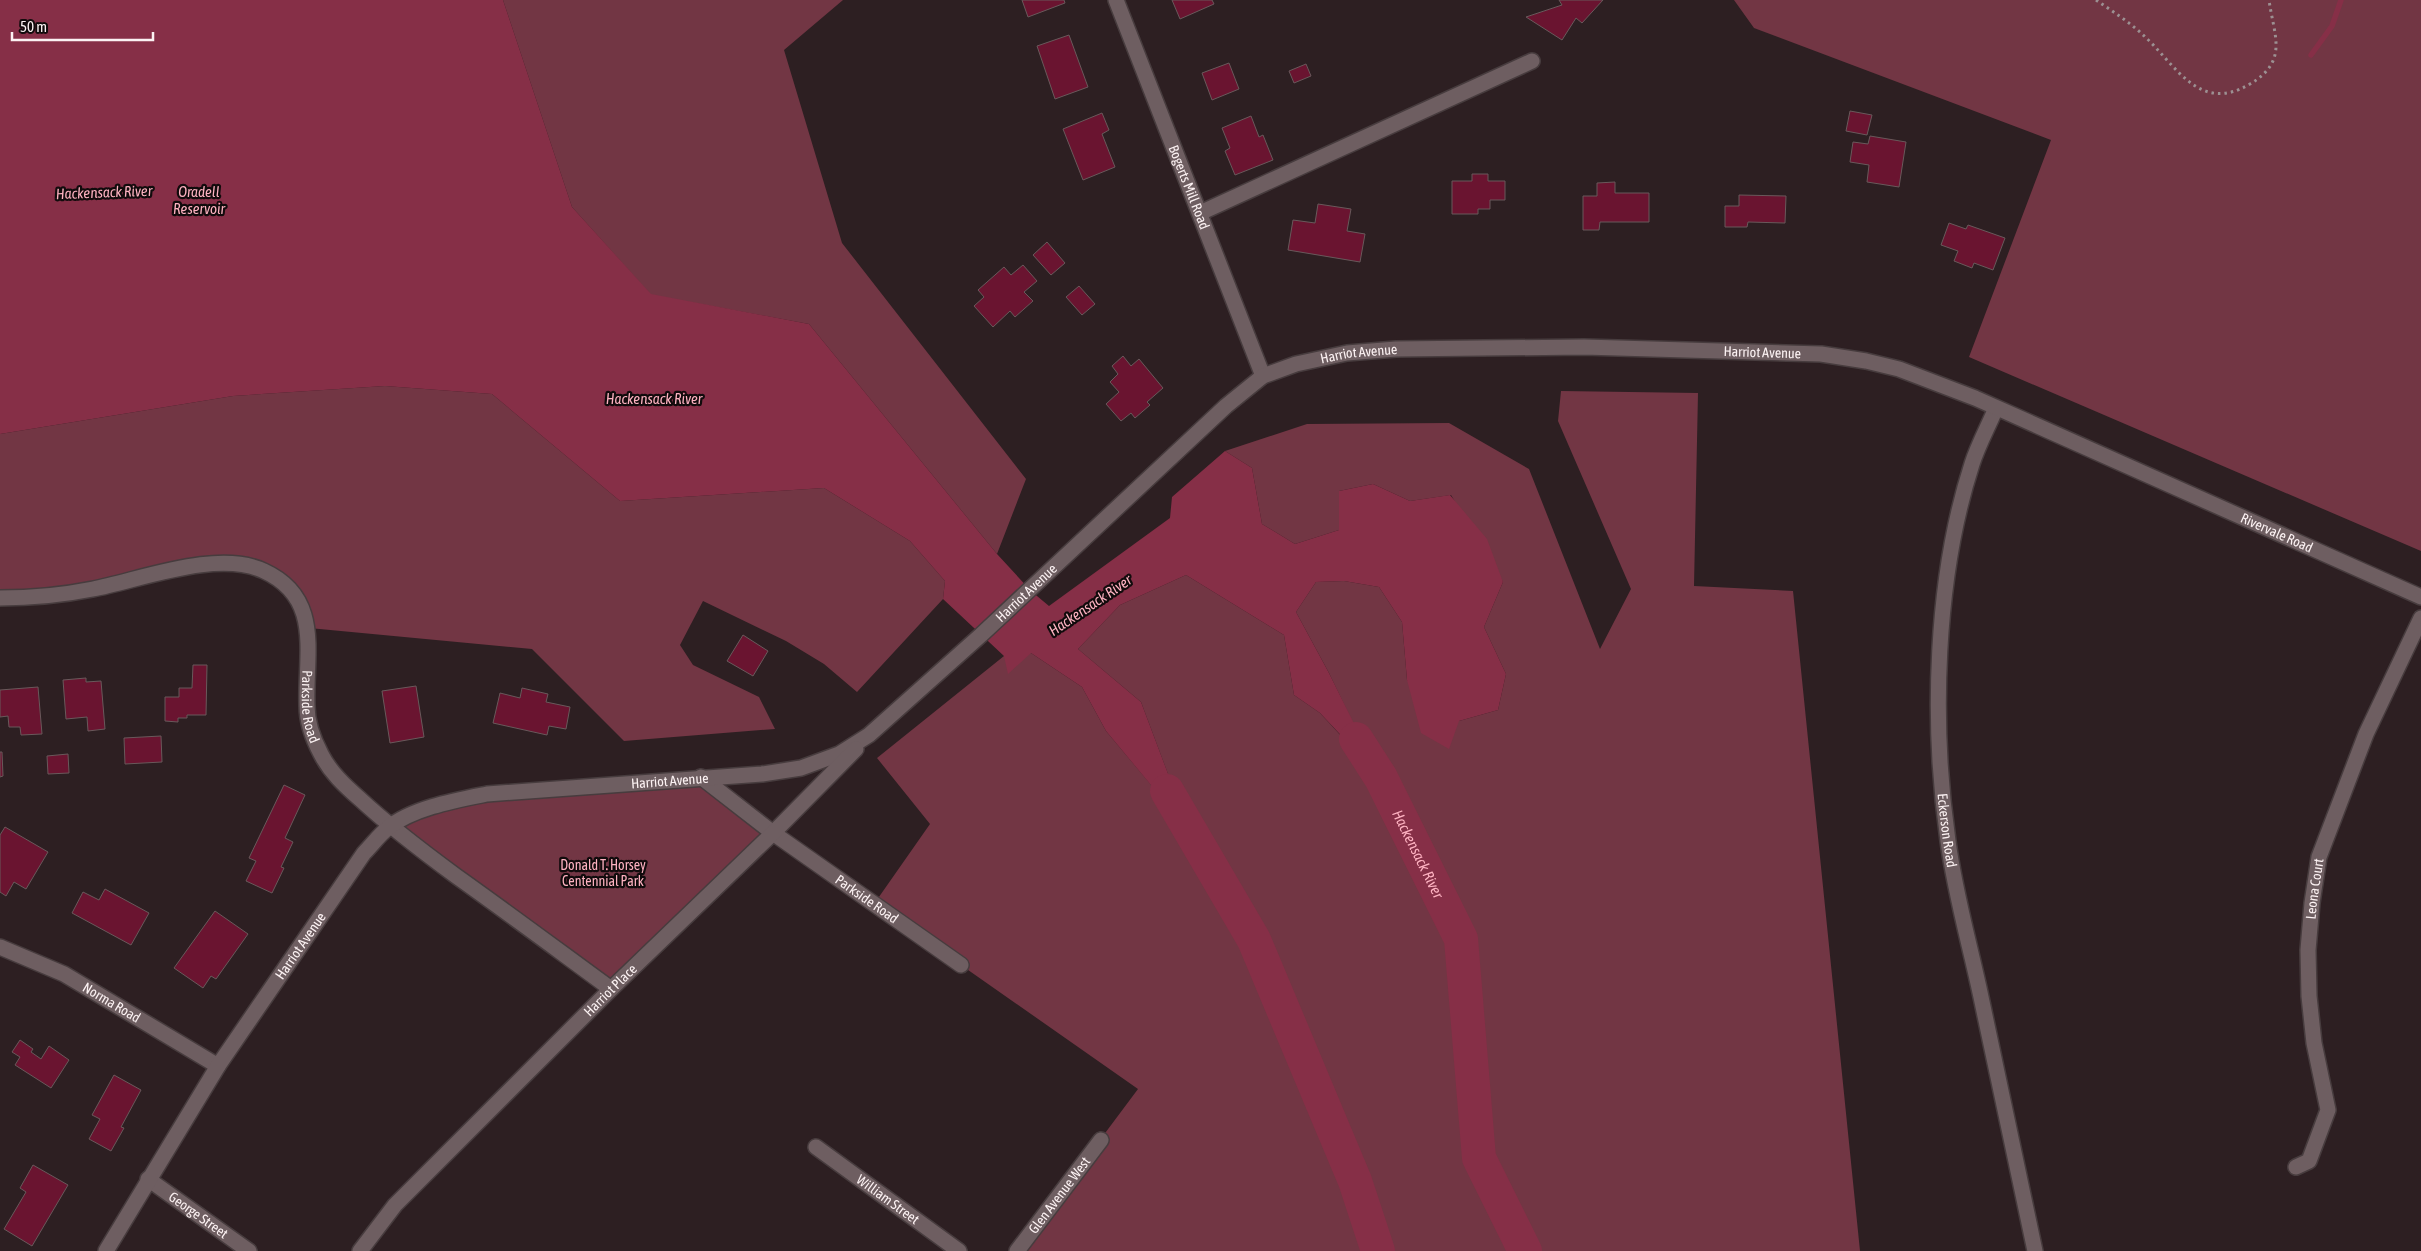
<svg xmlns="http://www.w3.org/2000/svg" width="2421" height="1251" font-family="'Asap Condensed',sans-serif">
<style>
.green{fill:#723644}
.water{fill:#862f47}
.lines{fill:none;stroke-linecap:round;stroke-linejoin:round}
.stream{stroke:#862f47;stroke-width:5.5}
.river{stroke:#862f47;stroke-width:34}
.building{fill:#6a1430;stroke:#69595b}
.minor-casing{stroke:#473c3e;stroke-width:18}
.path{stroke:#9c9092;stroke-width:3;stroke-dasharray:2.5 4;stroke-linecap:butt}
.minor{stroke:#6e5e61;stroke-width:15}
.labels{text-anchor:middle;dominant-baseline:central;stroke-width:4.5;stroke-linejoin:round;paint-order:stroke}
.street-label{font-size:14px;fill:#fcf2f3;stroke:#110b0c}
.park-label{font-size:14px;fill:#feb2c1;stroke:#110b0c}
.water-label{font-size:15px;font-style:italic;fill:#feb2c1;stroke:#110b0c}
</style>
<rect width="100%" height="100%" fill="#2d1f22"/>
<!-- green -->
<path class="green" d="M503,0h340l-59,50 58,193 184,236 -29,75 -188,-230 -158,-29 -79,-88z
M1734,0h687v551l-452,-194 82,-217 -297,-112z
M385,386l107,8 128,107 204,-13 86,53 35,40 -2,18 -86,93 -33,-28 -38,-23 -83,-40 -23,44 13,20 66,32 16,32 -151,12 -92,-92 -223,-21 -30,-48 -57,-17 -222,35v-164l233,-38z
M1561,391l137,2 -4,193 99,5 67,660h-843l121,-162 -264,-185 56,-80 -53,-66 127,-102 27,-3 51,34 24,44 83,99 -48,-128 -63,-53 42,-44 66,-30 98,60 10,60 26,18 59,64 -50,-104 -33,-61 20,-30 28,-1 35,6 23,35 5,58 52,41 39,-11 8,-36 -22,-47 19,-45 -52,-87 -41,6 -37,-17 -34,7v39l-44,14 -33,-20 -10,-56 -27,-17 82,-27 142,-1 80,46 71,180 31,-60 -73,-168z
M701,777l72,56 -162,156 -222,-162 60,-26z"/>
<!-- water -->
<path class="water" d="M0,0h503l69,207 79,87 158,30 188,230 34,37 18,15 121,-88 2,-21 53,-46 27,17 10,56 33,20 44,-14v-39l34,-7 37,17 40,-6 37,44 16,43 -19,45 22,47 -8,36 -39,11 -10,28 -28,-16 -14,-53 -5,-58 -23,-35 -35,-6 -28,1 -20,30 33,61 52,105 -61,-65 -26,-18 -10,-60 -98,-60 -66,30 -42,44 63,53 49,130 -84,-101 -24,-44 -51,-34 -23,21 -4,-18 -61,-57 2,-18 -35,-40 -86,-53 -204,13 -128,-107 -107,-8 -152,10 -233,38z"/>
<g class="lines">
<!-- stream -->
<path class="stream" d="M2311,55l21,-29 9,-26"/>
<!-- river -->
<g class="river">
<path id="s1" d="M1356,739l25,39 80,161 18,219 46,93"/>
<path d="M1167,791l87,149 101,241 23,70"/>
</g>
</g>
<!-- building -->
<path class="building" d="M1022,0h42l1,3 -37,14z
M1172,0h40l2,4 -34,15z
M1559,0h44l-21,23 -6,-5 -14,22 -36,-23 36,-12z
M1069,35l19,52 -33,12 -18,-53z
M1229,63l10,26 -27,11 -10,-27z
M1306,64l5,12 -17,7 -5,-12z
M1850,111l22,4 -5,20 -21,-4z
M1102,113l7,17 -7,4 13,33 -32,13 -20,-51z
M1251,116l8,21 4,-2 10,25 -38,15 -10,-24 5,-3 -8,-20z
M1870,136l36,6 -7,45 -32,-5 2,-17 -19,-3 3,-20 15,2z
M1472,174h16v7h17v19h-15v9h-12v5h-26v-33h20z
M1615,182v11h34v29h-49l-1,8h-16v-34h14v-13z
M1739,195l47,1 -1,27 -37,-1 -1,5h-22v-21h14z
M1318,204l33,5 -4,22 18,3 -5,28 -72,-12 5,-30 22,3z
M1949,223l17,6 2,-4 37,13 -12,32 -19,-7 -2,5 -18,-7 4,-10 -17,-6z
M1047,242l18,21 -14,12 -18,-20z
M1023,265l14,16 -13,11 9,9 -18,16 -5,-6 -17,16 -19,-21 10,-9 -6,-7 26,-23 7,8z
M1079,286l16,18 -13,11 -16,-18z
M1123,356l8,10 8,-7 24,29 -16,14 3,3 -15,13 -4,-5 -10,8 -15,-17 13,-12 -9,-10 8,-8 -6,-8z
M743,635l25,16 -15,25 -26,-15z
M193,665h14l-1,50h-19v3h-9v4l-13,-1v-24h14v-9h13z
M86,678v4l15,-1 4,48 -17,2 -1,-14 -21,2 -3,-39z
M416,686l8,51 -34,6 -8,-52z
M38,687l4,47 -21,1 -1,-8h-11l-1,-11 -8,1v-27z
M522,688l26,6 -2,8 24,5 -4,22 -17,-3 -2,9 -54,-12 7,-30 20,5z
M161,736l1,26 -37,2 -1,-26z
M0,752h2l1,24 -3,1z
M68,754l1,19 -21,1 -1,-18z
M284,785l21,10 -20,43 8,4 -12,25 3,1 -12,25 -26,-12 10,-20 -7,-3z
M5,827l43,25 -22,37 -12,-7 -8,14 -6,-4v-57z
M105,889l44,24 -18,32 -59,-32 11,-21 16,8z
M215,911l33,23 -32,45 -5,-3 -8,12 -29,-20z
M20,1040l13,9 -2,3 10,7 8,-13 20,14 -18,28 -36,-23 5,-8 -8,-5z
M114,1075l27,15 -20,37 3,1 -13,23 -22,-12 11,-20 -8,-4z
M33,1165l35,20 -36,61 -28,-17 22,-37 -6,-4z"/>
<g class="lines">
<!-- minor casing -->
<g class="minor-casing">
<g id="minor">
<path id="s2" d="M1116,0l147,376"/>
<path d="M1200,213l332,-152"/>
<path id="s3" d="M1996,408c-8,19 -18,37 -24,56 -37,114 -41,259 -24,377 7,53 22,104 33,156 18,85 36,169 54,254"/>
<path id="s4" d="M0,598c31,0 63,-3 93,-9 47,-9 125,-40 171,-18 59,27 41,83 43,135 0,17 6,33 14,48 9,18 24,32 39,45 30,28 62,52 96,77 52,37 103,75 155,113"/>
<path id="s5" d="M701,777l72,56 188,132"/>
<path id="s6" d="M0,947l64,27 154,92"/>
<path id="s7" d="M816,1147l143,104"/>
<path id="s8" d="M2296,1167l13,-6 19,-51 -14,-67 -5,-47 -1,-46 4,-47 7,-46 47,-123 55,-116"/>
<path id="s9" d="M148,1179l101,72"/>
<path id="s10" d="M106,1251l112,-185 146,-213c8,-8 15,-18 24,-25 24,-20 69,-28 99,-34l275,-20 39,-6 38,-14 30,-19 112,-100 245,-229 37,-30 33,-12 51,-11 49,-4 188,-2 237,7 45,7 33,8 76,29 446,199"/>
<path id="s11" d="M360,1251l35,-46 216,-216 162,-156 83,-84"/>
<path id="s12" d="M1017,1251l84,-111"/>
</g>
</g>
<!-- path -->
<path class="path" d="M2096,0c16,11 32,21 46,34 33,29 56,81 108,50 39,-23 24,-48 19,-84"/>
<!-- minor -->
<use href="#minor" class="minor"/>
</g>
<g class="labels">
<!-- street labels -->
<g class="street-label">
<text stroke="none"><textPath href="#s2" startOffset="201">Bogerts Mill Road</textPath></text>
<text stroke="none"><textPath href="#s10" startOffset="2042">Harriot Avenue</textPath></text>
<text stroke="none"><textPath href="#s10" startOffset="1638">Harriot Avenue</textPath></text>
<text stroke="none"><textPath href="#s10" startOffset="2592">Rivervale Road</textPath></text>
<text stroke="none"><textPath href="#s10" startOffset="1218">Harriot Avenue</textPath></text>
<text stroke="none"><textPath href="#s4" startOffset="422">Parkside Road</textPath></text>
<text stroke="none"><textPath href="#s10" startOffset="798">Harriot Avenue</textPath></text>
<text stroke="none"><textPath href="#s3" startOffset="431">Eckerson Road</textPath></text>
<text stroke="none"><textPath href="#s8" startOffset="292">Leona Court</textPath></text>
<text stroke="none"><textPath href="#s5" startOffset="206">Parkside Road</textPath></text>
<text stroke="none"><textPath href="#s10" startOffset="362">Harriot Avenue</textPath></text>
<text stroke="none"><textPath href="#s11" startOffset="362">Harriot Place</textPath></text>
<text stroke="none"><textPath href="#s6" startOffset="125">Norma Road</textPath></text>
<text stroke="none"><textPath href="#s12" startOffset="70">Glen Avenue West</textPath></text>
<text stroke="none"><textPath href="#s7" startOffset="89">William Street</textPath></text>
<text stroke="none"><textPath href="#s9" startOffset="62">George Street</textPath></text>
</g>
<!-- park labels -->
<g class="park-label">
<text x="603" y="865">Donald T. Horsey<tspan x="603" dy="16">Centennial Park</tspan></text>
</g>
<!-- water labels -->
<g class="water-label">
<text x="199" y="191">Oradell<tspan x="199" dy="17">Reservoir</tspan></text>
<text transform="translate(104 192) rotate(-2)">Hackensack River</text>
<text x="654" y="398">Hackensack River</text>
<text transform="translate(1090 605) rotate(-34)">Hackensack River</text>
<text stroke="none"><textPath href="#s1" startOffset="131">Hackensack River</textPath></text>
</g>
</g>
<!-- scale -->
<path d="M12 32v8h141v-8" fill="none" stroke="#fcf2f3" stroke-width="2.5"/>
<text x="20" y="32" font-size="15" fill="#fcf2f3" stroke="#110b0c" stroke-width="4" paint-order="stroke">50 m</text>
</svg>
